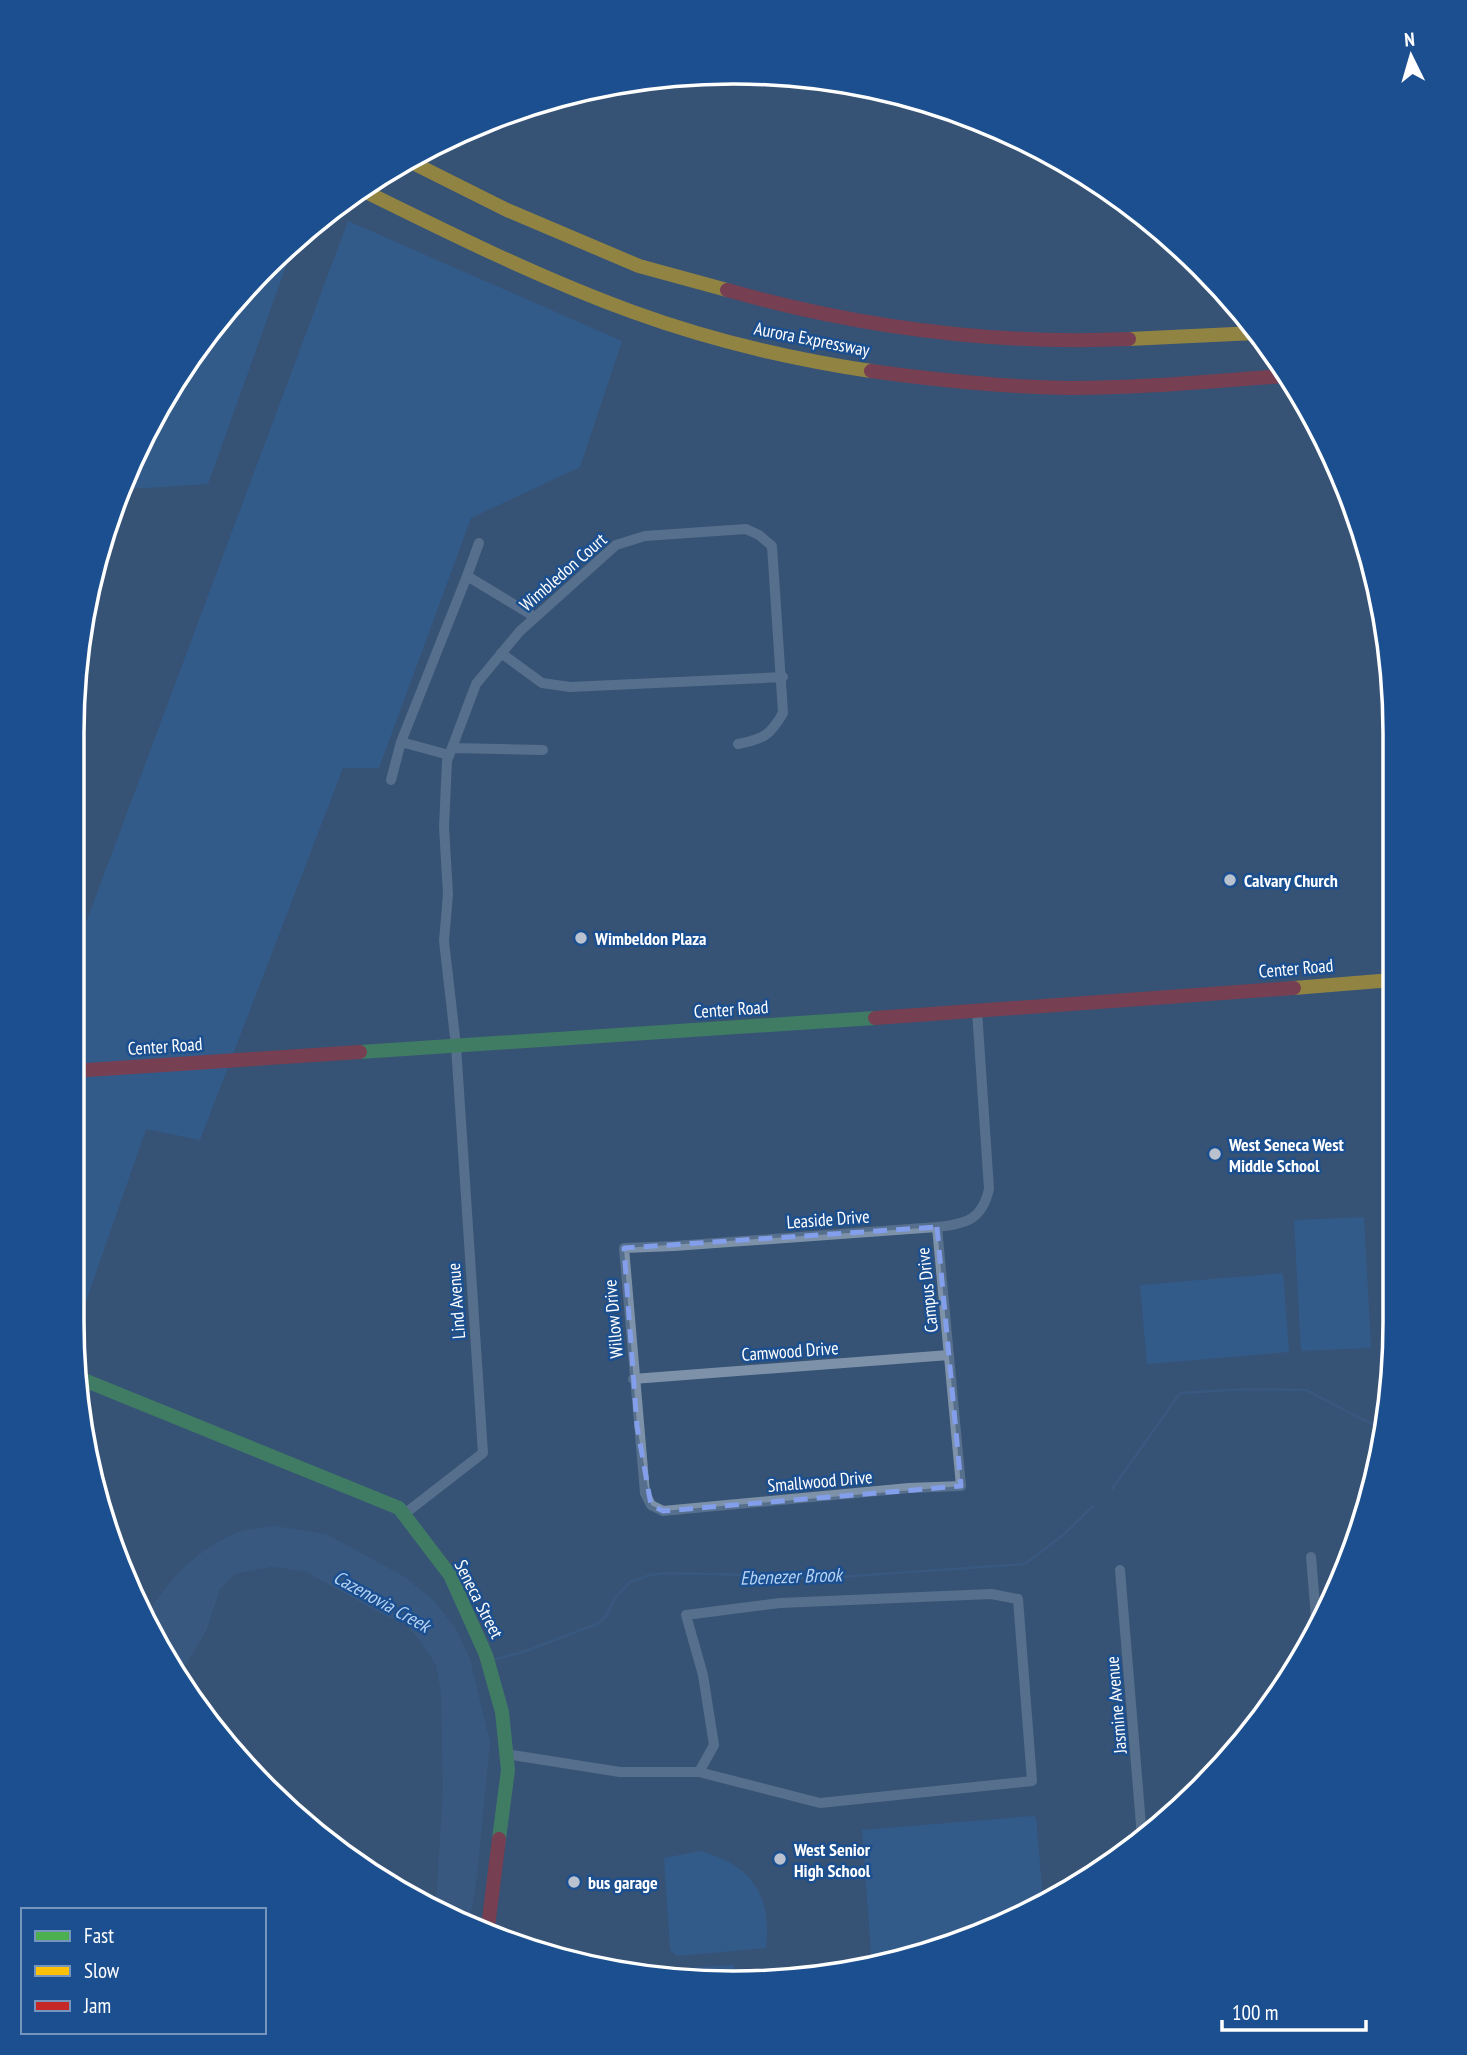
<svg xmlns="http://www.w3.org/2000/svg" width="1467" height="2055" font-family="'PT Sans Narrow',sans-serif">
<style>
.green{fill:#2f66a5}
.water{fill:#3b618d}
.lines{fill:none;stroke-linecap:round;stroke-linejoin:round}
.stream{stroke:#3b618d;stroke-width:2.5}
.street{stroke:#7d92a8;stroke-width:10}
.fast{stroke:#4caf50;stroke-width:14}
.slow{stroke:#ffc107;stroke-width:14}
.jam{stroke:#c62828;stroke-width:14}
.marked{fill:none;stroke:#839eea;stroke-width:5;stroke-dasharray:14 9;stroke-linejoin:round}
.poi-dot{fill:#b9c2ce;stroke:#1b4f8f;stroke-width:2.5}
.labels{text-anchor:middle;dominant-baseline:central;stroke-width:5;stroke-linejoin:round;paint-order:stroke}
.street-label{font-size:18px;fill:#fff;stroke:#1b4f8f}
.poi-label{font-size:18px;font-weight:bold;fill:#fff;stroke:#1b4f8f;text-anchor:start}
.water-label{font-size:19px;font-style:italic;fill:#b5d3f5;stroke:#1b4f8f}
.rim{fill:none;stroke:#fff;stroke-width:3.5}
</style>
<rect width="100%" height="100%" fill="#365274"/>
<!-- green -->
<path class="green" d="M348,221l274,120 -42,126 -109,51 -92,250h-36l-143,372 -54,-11 -72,207 -2,-15v-361z
M297,236l-89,248 -80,5 32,-86z
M1364,1217l7,131 -70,3 -7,-131z
M1283,1273l6,79 -142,12 -7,-79z
M1033,1816l3,2 7,81 -4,3 -18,2 1,13 -150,50 -10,-137z
M700,1851c52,14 72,44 66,97l-89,8 -7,-6 -6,-92z
M734,1965l1,10 -79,2v-7z"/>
<!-- water -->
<path class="water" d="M274,1526l52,8 79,43 29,24 22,28 14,30 20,83 -13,134 -8,50 -33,-21 7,-114 -2,-98 -5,-28 -17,-26 -12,-14 -29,-13 -73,-41 -33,-4 -36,6 -16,16 -14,42 -28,47 -30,-66c24,-35 48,-62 88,-79 11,-4 26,-5 38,-7z"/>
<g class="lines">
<!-- stream -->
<path class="stream" d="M1112,1489l68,-96 70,-4 56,1 77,40
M495,1659l28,-7 74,-28 9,-8 9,-18 15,-16 20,-7 16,-2 82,2 27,4 64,-2 186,-13 37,-28 31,-30"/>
<!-- street -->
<path class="street" d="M467,576l12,-33
M501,653l41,30 28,4 213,-10
M452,748l91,2
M449,755l-48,-13 66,-166 68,41
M391,780l10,-38
M937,1227l24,259 -52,2 -246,23 -12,-6 -6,-12 -21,-245 50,-2 263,-19c29,-3 45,-7 52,-38l-12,-178
M633,1379l316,-24
M403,1515l80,-62 -27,-407 -12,-105 4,-47 -4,-67 3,-66 29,-77 44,-53 96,-86 29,-9 101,-7 13,6 13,11 11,167c-13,23 -20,26 -45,31
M1311,1557l6,73
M1120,1570l22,267
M506,1754l114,18h79l121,31 212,-22 -14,-182 -27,-5 -211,9 -94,12 17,60 11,70 -15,27"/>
<!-- fast -->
<path class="fast" d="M360,1052l515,-34
M79,1378l320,130 51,67 36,80 16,57 6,58 -9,69"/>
<!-- slow -->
<path class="slow" d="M405,159l102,51 132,56 88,24
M362,190c89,44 178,88 271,122 77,28 157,47 238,59
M1129,339l126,-6
M1294,988l98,-8"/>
<!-- jam -->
<path class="jam" d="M727,290c131,37 265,55 402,49
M871,371c65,9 132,16 198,17 72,0 144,-7 215,-12
M875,1018l419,-30
M72,1071l288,-19
M487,1935l12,-96"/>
</g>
<!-- marked area -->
<path d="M0 0H1467V2055H0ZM937,1227l24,259 -298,25 -12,-6 -14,-79 -13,-178z" fill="#365274" fill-opacity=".55" fill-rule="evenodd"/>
<path class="marked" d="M937,1227l24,259 -298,25 -12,-6 -14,-79 -13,-178z"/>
<!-- markers -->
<g class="poi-dot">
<circle cx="1230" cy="880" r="7"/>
<circle cx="581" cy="938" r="7"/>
<circle cx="1215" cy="1154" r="7"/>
<circle cx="780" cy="1859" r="7"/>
<circle cx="574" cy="1882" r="7"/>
</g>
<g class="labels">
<!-- street labels -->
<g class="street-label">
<text transform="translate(812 339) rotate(11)">Aurora Expressway</text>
<text transform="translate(563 572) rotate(-41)">Wimbledon Court</text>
<text transform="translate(1296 968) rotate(-5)">Center Road</text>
<text transform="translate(731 1009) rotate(-4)">Center Road</text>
<text transform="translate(165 1046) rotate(-4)">Center Road</text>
<text transform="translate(828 1219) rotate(-4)">Leaside Drive</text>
<text transform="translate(927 1290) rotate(-96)">Campus Drive</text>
<text transform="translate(456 1301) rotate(-94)">Lind Avenue</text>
<text transform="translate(613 1319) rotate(-95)">Willow Drive</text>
<text transform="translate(790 1351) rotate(-4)">Camwood Drive</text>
<text transform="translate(820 1481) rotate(-5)">Smallwood Drive</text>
<text transform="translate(479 1599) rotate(63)">Seneca Street</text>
<text transform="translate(1116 1705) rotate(-95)">Jasmine Avenue</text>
</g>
<!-- poi labels -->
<g class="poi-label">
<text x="1244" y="880">Calvary Church</text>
<text x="595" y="938">Wimbeldon Plaza</text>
<text x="1229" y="1144">West Seneca West<tspan x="1229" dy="21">Middle School</tspan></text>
<text x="794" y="1849">West Senior<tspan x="794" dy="21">High School</tspan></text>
<text x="588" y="1882">bus garage</text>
</g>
<!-- water labels -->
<g class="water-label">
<text transform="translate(791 1576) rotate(-2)">Ebenezer Brook</text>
<text transform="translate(382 1601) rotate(29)">Cazenovia Creek</text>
</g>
</g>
<!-- crop -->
<path d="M0 0H1467V2055H0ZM733 84H734A649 649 0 0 1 1383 733V1322A649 649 0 0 1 734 1971H733A649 649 0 0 1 84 1322V733A649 649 0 0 1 733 84Z" fill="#1b4f8f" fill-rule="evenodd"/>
<path class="rim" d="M733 84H734A649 649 0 0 1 1383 733V1322A649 649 0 0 1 734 1971H733A649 649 0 0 1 84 1322V733A649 649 0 0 1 733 84Z"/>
<!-- legend -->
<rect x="21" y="1908" width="245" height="126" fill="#1b4f8f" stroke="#7695bc" stroke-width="2"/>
<rect x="35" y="1931" width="35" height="10" fill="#4caf50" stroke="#7695bc" stroke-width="2"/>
<text x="84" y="1943" font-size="21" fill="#ffffff">Fast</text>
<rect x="35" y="1966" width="35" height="10" fill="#ffc107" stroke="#7695bc" stroke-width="2"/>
<text x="84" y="1978" font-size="21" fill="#ffffff">Slow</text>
<rect x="35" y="2001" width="35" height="10" fill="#c62828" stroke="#7695bc" stroke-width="2"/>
<text x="84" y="2013" font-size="21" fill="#ffffff">Jam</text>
<!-- north arrow -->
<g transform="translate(1411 56) rotate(355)" stroke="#1b4f8f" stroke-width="5" paint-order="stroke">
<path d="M0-5L12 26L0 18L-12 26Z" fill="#ffffff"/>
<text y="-10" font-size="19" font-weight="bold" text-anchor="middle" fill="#ffffff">N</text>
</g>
<!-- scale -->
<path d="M1222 2020v10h144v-10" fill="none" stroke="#ffffff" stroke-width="3.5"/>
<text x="1232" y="2020" font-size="21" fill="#ffffff" stroke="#1b4f8f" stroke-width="5" paint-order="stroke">100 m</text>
</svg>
